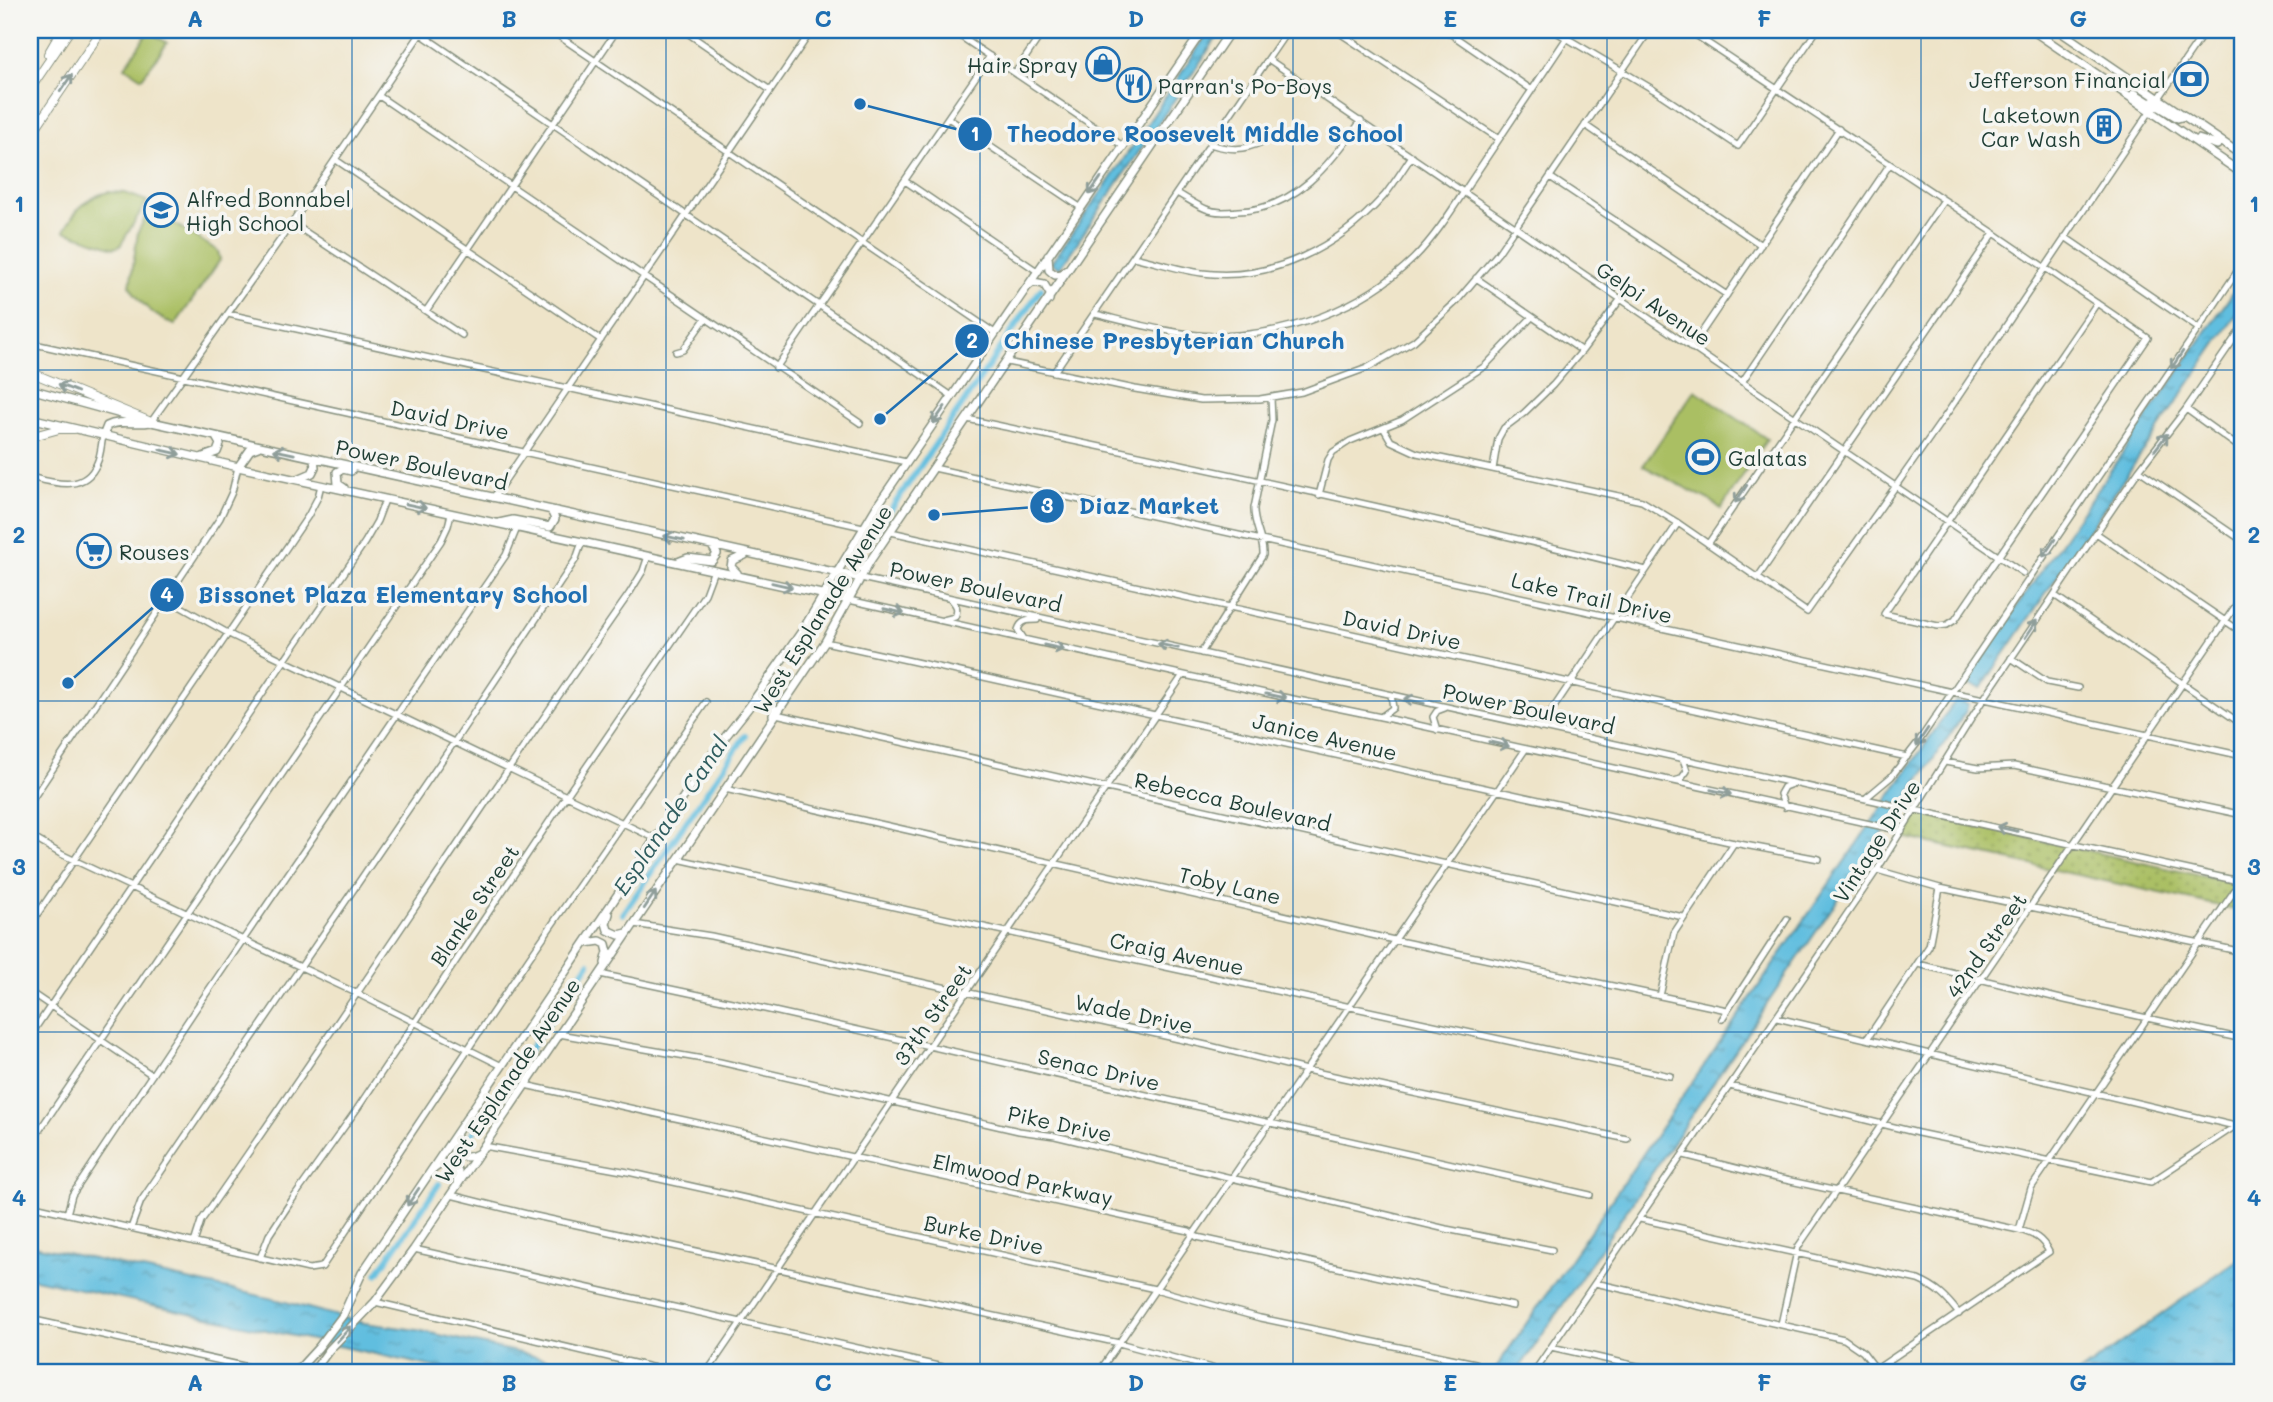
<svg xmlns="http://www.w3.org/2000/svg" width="2273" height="1402" font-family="Mali,sans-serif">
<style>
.grass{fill:url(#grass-dots);stroke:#647e4c;stroke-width:2}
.garden{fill:#aabf63;stroke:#647e4c;stroke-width:2}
.water{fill:url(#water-ripples);stroke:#407e8a;stroke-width:2}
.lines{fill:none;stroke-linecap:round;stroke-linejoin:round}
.canal{stroke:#61bedf;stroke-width:6}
.minor-casing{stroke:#86907e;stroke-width:8}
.major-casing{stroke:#86907e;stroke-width:10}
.highway-casing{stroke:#86907e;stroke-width:10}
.minor{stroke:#fff;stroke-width:5}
.major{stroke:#fff;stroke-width:7}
.highway{stroke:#fff;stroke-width:8}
.oneway{stroke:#8f9e9a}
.grid{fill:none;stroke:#1f6fb2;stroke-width:2;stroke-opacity:0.55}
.labels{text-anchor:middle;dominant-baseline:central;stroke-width:7;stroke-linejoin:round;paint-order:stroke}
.poi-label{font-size:21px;fill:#1f3d34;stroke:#f6f6f2;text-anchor:start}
.street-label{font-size:21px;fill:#1f3d34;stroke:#f6f6f2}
.water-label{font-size:23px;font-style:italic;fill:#305d5f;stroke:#f6f6f2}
.leader{fill:none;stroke:#1f6fb2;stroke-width:2.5}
.callout-dot{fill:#1f6fb2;stroke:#f6f6f2;stroke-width:2.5}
.mark-label{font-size:21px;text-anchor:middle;font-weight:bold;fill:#fff}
.callout-label{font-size:23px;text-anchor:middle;font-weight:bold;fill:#1f6fb2;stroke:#f6f6f2;stroke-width:7;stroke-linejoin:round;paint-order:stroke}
.neatline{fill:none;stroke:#1f6fb2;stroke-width:2.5}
.grid-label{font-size:23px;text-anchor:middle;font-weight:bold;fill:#1f6fb2}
</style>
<defs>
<pattern id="grass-dots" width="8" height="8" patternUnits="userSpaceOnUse" patternTransform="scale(1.75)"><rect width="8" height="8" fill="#aabf63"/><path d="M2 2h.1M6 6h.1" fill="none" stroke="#8a9c52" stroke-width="1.8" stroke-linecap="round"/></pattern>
<pattern id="water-ripples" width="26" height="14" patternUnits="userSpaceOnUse" patternTransform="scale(1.75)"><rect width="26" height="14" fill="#61bedf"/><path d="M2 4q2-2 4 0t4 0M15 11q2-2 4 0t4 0" fill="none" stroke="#4f9cb6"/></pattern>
</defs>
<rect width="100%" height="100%" fill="#f6f6f2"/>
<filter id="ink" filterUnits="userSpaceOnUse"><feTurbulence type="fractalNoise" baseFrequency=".0143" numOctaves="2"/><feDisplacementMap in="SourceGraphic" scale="14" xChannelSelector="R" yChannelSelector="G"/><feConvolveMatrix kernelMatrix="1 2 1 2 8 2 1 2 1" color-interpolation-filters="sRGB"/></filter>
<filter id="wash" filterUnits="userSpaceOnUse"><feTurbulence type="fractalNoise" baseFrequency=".00686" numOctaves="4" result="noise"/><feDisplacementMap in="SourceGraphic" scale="28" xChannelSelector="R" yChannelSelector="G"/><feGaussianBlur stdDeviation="1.57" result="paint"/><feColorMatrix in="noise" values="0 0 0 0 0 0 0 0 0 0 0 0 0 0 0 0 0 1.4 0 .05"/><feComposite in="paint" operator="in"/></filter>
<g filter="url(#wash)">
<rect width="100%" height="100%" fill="#eee4c9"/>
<!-- grass -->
<path class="grass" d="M1917,813l326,72v26l-340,-74z"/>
<!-- garden -->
<path class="garden" d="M149,31l18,12 -25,35 -17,-11z
M108,192l17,1 22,8 -27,45 -6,2 -50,-17c11,-20 21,-33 44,-39z
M150,208l68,43 2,9 -45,65c-20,-8 -35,-21 -45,-39l8,-54z
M1695,390l72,49 -46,70 -8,-7 -70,-36z"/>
<!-- water -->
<path class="water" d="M1210,30h12l-162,238 -9,-5 60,-85z
M2243,278v27l-262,383 -14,-4 11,-21z
M1955,701l13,3 -2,7 -449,661h-24z
M30,1245l248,55 86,23 53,7 188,42h-148l-427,-94z
M2243,1256v116h-162l159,-114z"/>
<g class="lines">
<!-- canal -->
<path class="canal" d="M868,543l173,-254
M623,914l122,-178
M472,1134l117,-171
M377,1274l62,-90"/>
</g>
</g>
<g filter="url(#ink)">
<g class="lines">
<!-- minor casing -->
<g class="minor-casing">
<path id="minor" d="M415,30l537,366
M550,30l445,303
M683,30l87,60
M951,30l172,116
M1335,30l164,109
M1445,30l87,60
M1553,30l101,60 84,56 79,-116
M1688,30l306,203c51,35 103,70 154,105l-193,282 -8,5 -9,1 -54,-12 213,-311
M1268,59l755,514
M1015,73l29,-43
M379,96l481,327
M2159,98l47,-68
M948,118l132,89
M1585,125l176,120
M1210,144c19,6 33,7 52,-2
M336,160l265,180
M1550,177l177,118
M905,181l132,90
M1177,193c9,5 19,12 29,16 10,4 21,3 32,2 57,-1 93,-48 123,-90
M292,223l170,112
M2065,237l134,92
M1133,257c23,5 46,13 69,16 70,9 136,-26 182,-77 10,-12 19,-27 28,-40
M1476,278l106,73
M426,311l191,-281
M228,314l678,148
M1095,314c38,9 80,21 120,22 72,0 147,-27 199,-78 25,-25 44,-58 63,-86 30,-45 60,-89 89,-133
M30,343l833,184
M1691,348l148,-219
M676,352l7,-2 22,-31
M1007,362l128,27 66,11 59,-1 42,-7 65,-24 47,-27 43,-40 41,-48 152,-223
M776,368l214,-312
M1054,372l234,-342
M1742,382l148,-218
M2186,409l57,41
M967,419c227,47 454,95 679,151
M151,422l141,-199 131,-193
M1384,429l7,12 26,12 225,48 36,22 129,89 143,-203 201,-299
M934,468l1309,288
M1493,469l5,-30 6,-11 20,-15 29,-28 29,-34 38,-51
M2139,470l104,71
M30,477c24,6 55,16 67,-14 4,-8 4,-18 6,-27
M1319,495l9,-35 5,-8 17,-11 52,-21 83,-54 47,-49
M493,498l319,-468
M891,532l1016,225
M2096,533l147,100
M1708,544l236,-344
M1758,577l236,-344
M861,578l1382,304
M2054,595l189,130
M167,599l66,37 423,203
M849,600l434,97 98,20 521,114
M943,620l12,-3c4,-9 1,-12 -5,-19
M1024,639l-6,-9c3,-10 10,-10 19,-10
M825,642l909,201 85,16
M1201,653l62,-98c1,-16 -10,-30 -9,-47l18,-88 -1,-22
M2011,658l36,24 31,6
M776,714l907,203
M1381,717l12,-9 -2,-13
M1540,728l138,-205
M1437,730l-4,-13 4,-6 8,-3
M1945,762l33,6 36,-2 229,49
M1674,781l7,-2 6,-8 -4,-12
M725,789l669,151 333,70
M1867,797l24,-20 28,-36 324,-478
M30,803l190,-285 12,-26 6,-25
M1785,807l-5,-13 4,-7 8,-3
M30,836l31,18 297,140 144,72
M678,859l446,99 546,118
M1877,870l63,18 303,64
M634,924l77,12 495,109 100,25 321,69
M30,925l278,-409 10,-19 3,-12
M1918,964l147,36 178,39
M600,974l165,35 825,186
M30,992l122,83
M1660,996l14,-63 60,-90
M1777,1018l458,108
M1722,1019l65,-100
M559,1034l161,28 299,69 36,5 391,93 106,21
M30,1036l335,-494 12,-21 8,-21
M1867,1039l62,-93 11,-58
M525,1085l664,146 8,6 316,69
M1730,1086l188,47 233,49 92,-61
M30,1144l411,-603 7,-15 3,-12
M484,1146l144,26 527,117 105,29 215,45
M1684,1155l83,21 252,54c15,4 23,8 30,22l-177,120
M451,1195l80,20 588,128 107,29
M30,1205l279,64 13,-2 207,-309 177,-256
M67,1214l5,-19 123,-185 311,-455 11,-27
M1640,1219l278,61c19,8 29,18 41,34
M131,1228l10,-27 314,-460 121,-182 6,-17
M2019,1230l12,-42 210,-307
M194,1243l7,-22c145,-207 283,-420 428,-627l14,-23 5,-15
M414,1249l551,123
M260,1258l9,-23 23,-35 65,-91 210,-314 138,-201 9,-24
M1595,1283l249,56 19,13 13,17
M375,1302l297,70
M30,1319l241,53
M1781,1324l17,-77 445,-652
M1551,1347l113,25
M707,1372l476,-697
M1099,1372l426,-622
M1534,1372l343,-502 106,-170 113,-167 43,-63 47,-61 57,-83"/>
</g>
<!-- major casing -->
<g class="major-casing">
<path id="major" d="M2032,30l211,144
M2058,30l185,126
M2134,93l16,10 9,-5
M2151,110l7,-4 20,12 7,-2
M2198,139l19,6 4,-4
M1048,255l1,15 6,5 6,-1 6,-4
M1028,286l5,-4 11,2 6,10 -1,6
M30,389l102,28
M30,418l208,49 611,133
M147,421l714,157
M103,436l4,-10c13,-7 29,-1 43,-4
M203,457l14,-5 3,-8 -4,-7
M238,467l12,-17 8,-3
M298,479l14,-6 3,-6 -1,-8
M344,488l-6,-4 -1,-12 6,-3 8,2
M499,523l14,-3 37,7 5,-8 -4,-9
M851,553v11l9,4 7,-4
M678,562l10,-4 24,3 5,-7 -5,-8
M737,573l-6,-6 1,-6 13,-6
M837,573l6,6 6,20
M753,702l15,-2 7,10 -2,5
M609,914l-3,9 2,7 11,5 8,-2
M586,943l14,-2 6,3 2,8 -3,11
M455,1137l1,15c7,7 14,6 23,1
M435,1168l7,-5 11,2 5,6 -1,14
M296,1372l22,-24 25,-33 19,-42 356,-527 31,-39 53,-76 75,-125 326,-476
M313,1372l16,-22 46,-48 39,-53 411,-607 45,-81 361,-531"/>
</g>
<!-- highway casing -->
<g class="highway-casing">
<path id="highway" d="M48,54l14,-24
M30,89l40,-59
M30,136l72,-106
M30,372l121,50
M30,402v2
M30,437l29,-8h15"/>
</g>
<!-- minor -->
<use href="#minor" class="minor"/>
<!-- major -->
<use href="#major" class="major"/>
<!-- highway -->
<use href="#highway" class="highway"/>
</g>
<!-- one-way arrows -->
<defs><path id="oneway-shaft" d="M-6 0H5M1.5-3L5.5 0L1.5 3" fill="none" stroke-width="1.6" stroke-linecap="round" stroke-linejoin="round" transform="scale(1.75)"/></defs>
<g class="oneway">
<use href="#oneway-shaft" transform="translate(66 83) rotate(-56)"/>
<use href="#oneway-shaft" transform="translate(1095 186) rotate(125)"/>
<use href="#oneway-shaft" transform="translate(2177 360) rotate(124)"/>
<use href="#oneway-shaft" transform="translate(68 388) rotate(-158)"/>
<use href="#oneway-shaft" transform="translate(939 415) rotate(125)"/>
<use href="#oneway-shaft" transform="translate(2161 442) rotate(-52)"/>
<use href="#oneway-shaft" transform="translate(170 452) rotate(13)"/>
<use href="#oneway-shaft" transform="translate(284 452) rotate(-168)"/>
<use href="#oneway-shaft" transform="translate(1741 494) rotate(124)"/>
<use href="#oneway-shaft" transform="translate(416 506) rotate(12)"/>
<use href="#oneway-shaft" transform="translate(674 538) rotate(-168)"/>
<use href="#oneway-shaft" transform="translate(2049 548) rotate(124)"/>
<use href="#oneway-shaft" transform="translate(782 585) rotate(13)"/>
<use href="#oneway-shaft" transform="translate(894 611) rotate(13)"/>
<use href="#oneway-shaft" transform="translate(2031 629) rotate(-56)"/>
<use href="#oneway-shaft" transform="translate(1168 646) rotate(-168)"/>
<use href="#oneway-shaft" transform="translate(1054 647) rotate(12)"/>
<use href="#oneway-shaft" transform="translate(1276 696) rotate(12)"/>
<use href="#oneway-shaft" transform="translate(1414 701) rotate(-167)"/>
<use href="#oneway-shaft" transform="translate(1922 737) rotate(124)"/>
<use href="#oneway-shaft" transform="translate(1499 744) rotate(13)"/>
<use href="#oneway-shaft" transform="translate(1721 792) rotate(13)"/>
<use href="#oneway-shaft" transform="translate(2007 829) rotate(-167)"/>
<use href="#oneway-shaft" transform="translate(650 900) rotate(-56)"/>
<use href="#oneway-shaft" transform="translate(413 1197) rotate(124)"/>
<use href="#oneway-shaft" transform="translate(344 1334) rotate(-47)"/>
</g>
</g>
<!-- grid -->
<path class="grid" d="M352,30v1342M666,30v1342M980,30v1342M1293,30v1342M1607,30v1342M1921,30v1342M30,370h2213M30,701h2213M30,1032h2213"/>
<!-- icons -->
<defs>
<g id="shop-ring" transform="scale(1.75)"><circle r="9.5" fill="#f6f6f2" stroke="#1f6fb2" stroke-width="1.5"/><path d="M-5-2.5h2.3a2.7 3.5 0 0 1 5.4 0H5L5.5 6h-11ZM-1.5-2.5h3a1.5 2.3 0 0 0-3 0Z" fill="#1f6fb2"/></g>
<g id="bank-ring" transform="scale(1.75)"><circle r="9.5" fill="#f6f6f2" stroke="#1f6fb2" stroke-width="1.5"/><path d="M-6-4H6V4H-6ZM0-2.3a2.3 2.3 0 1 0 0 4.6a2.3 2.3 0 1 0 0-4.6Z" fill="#1f6fb2"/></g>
<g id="restaurant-ring" transform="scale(1.75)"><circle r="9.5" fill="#f6f6f2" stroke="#1f6fb2" stroke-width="1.5"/><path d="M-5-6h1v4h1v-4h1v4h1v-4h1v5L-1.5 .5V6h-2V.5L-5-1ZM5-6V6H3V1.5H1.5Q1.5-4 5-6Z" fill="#1f6fb2"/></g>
<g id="building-ring" transform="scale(1.75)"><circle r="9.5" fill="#f6f6f2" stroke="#1f6fb2" stroke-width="1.5"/><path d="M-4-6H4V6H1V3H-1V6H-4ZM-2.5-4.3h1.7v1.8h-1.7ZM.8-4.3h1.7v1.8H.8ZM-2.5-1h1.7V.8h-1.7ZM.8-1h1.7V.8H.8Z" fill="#1f6fb2"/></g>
<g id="school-ring" transform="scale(1.75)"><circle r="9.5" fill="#f6f6f2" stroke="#1f6fb2" stroke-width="1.5"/><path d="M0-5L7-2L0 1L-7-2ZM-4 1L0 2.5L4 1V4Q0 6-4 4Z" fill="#1f6fb2"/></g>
<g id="stadium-ring" transform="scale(1.75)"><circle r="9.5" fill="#f6f6f2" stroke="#1f6fb2" stroke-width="1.5"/><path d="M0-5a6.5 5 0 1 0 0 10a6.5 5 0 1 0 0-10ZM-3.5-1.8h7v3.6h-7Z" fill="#1f6fb2"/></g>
<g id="supermarket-ring" transform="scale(1.75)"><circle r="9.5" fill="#f6f6f2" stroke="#1f6fb2" stroke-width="1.5"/><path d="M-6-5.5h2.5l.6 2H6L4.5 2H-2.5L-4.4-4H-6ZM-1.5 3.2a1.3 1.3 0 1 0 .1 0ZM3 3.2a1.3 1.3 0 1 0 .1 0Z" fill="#1f6fb2"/></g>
</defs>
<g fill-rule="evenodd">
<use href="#shop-ring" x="1103" y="64"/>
<use href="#bank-ring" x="2191" y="79"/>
<use href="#restaurant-ring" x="1134" y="85"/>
<use href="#building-ring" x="2104" y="126"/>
<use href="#school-ring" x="161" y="210"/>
<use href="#stadium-ring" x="1703" y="457"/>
<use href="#supermarket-ring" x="94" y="551"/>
</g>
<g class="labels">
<!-- poi labels -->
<g class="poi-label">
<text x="1078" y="64" text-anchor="end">Hair Spray</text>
<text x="2166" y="79" text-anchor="end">Jefferson Financial</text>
<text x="1158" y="85">Parran's Po-Boys</text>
<text x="2080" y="114" text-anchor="end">Laketown<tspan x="2080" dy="24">Car Wash</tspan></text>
<text x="186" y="198">Alfred Bonnabel<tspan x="186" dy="24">High School</tspan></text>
<text x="1728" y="457">Galatas</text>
<text x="119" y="551">Rouses</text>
</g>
<!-- street labels -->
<g class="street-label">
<text transform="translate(1654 303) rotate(34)">Gelpi Avenue</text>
<text transform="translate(450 419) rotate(12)">David Drive</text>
<text transform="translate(422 464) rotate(12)">Power Boulevard</text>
<text transform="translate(976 586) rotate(12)">Power Boulevard</text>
<text transform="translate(1592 597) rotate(13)">Lake Trail Drive</text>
<text transform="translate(822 609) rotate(-58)">West Esplanade Avenue</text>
<text transform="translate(1402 629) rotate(12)">David Drive</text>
<text transform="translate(1529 708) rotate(12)">Power Boulevard</text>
<text transform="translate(1325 736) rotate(13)">Janice Avenue</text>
<text transform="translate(1233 801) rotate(13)">Rebecca Boulevard</text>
<text transform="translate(1876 841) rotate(-57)">Vintage Drive</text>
<text transform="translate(1230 885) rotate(13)">Toby Lane</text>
<text transform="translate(474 905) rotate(-56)">Blanke Street</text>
<text transform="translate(1986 945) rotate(-55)">42nd Street</text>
<text transform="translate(1177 953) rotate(12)">Craig Avenue</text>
<text transform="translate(1134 1013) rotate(12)">Wade Drive</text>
<text transform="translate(932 1014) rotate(-55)">37th Street</text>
<text transform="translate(1099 1069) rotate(13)">Senac Drive</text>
<text transform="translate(507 1080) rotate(-56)">West Esplanade Avenue</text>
<text transform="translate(1060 1123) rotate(12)">Pike Drive</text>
<text transform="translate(1023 1179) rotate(12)">Elmwood Parkway</text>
<text transform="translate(984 1234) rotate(12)">Burke Drive</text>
</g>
<!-- water labels -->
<g class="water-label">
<text transform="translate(670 815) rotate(-56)">Esplanade Canal</text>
</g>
</g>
<!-- callouts -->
<path class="leader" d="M860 104L975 134M880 419L972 341M934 515L1047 506M68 683L167 595"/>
<g class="callout-dot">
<circle cx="860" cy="104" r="7"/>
<circle cx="880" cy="419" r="7"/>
<circle cx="934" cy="515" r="7"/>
<circle cx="68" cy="683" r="7"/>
<circle cx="975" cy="134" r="18"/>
<circle cx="972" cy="341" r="18"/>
<circle cx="1047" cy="506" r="18"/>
<circle cx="167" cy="595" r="18"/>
</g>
<g class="mark-label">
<text x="975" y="141">1</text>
<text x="972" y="348">2</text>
<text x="1047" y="513">3</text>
<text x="167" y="602">4</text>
</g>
<g class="callout-label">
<text x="1205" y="142">Theodore Roosevelt Middle School</text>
<text x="1174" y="349">Chinese Presbyterian Church</text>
<text x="1149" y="514">Diaz Market</text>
<text x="393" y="603">Bissonet Plaza Elementary School</text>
</g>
<!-- margin -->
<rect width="2273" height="1402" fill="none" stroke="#f6f6f2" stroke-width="77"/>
<rect x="38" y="38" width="2196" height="1326" class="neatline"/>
<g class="grid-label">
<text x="195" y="27">A</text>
<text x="509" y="27">B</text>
<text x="823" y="27">C</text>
<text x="1136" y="27">D</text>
<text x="1450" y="27">E</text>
<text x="1764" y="27">F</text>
<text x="2078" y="27">G</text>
<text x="19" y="212">1</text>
<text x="2254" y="212">1</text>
<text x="19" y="543">2</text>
<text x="2254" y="543">2</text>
<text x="19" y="875">3</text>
<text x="2254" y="875">3</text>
<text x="19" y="1206">4</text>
<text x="2254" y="1206">4</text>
<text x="195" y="1391">A</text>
<text x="509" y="1391">B</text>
<text x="823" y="1391">C</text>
<text x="1136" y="1391">D</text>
<text x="1450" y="1391">E</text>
<text x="1764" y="1391">F</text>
<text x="2078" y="1391">G</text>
</g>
</svg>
